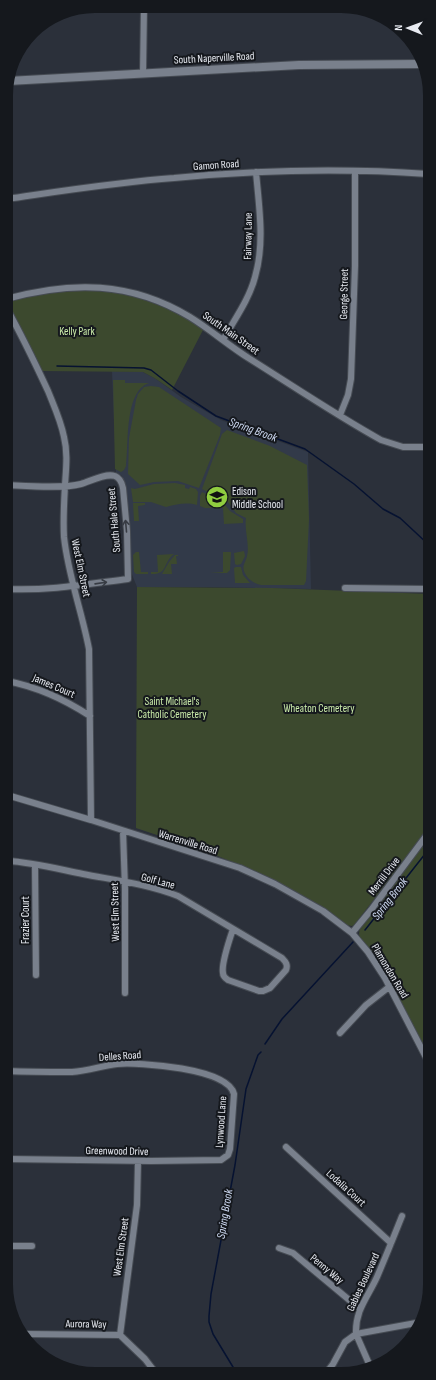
<svg xmlns="http://www.w3.org/2000/svg" width="436" height="1380" font-family="'Sofia Sans Condensed',sans-serif">
<style>
.built{fill:#323a49}
.green{fill:#3c492e}
.lines{fill:none;stroke-linecap:round;stroke-linejoin:round}
.stream{stroke:#061231;stroke-width:1.5}
.minor-casing{stroke:#464b53;stroke-width:8}
.secondary-casing{stroke:#464b53;stroke-width:10}
.minor{stroke:#79808c;stroke-width:6}
.secondary{stroke:#79808c;stroke-width:8}
.oneway{stroke:#383c44}
.labels{text-anchor:middle;dominant-baseline:central;stroke-width:4;stroke-linejoin:round;paint-order:stroke}
.street-label{font-size:11px;fill:#e8ebf2;stroke:#15181d}
.park-label{font-size:11px;fill:#ccedab;stroke:#15181d}
.poi-label{font-size:11px;fill:#e8ebf2;stroke:#15181d;text-anchor:start}
.water-label{font-size:12px;font-style:italic;fill:#d1ddf6;stroke:#15181d}
</style>
<rect width="100%" height="100%" fill="#2b303a"/>
<!-- built -->
<path class="built" d="M112,371l31,1 13,7 25,18 40,23 87,32 3,137 -103,-2h-71l-6,-15 -2,-47 -7,-49 -6,-4z"/>
<!-- green -->
<path class="green" d="M87,290c10,1 21,1 31,3 31,6 59,19 86,35l-32,62 -16,-11 -13,-7 -101,-1 -36,-70 47,-9z
M113,380h12v3h24c-25,8 -20,62 -23,83l-2,4 -3,2 -6,-3z
M151,386l8,1 62,41 -1,7 -21,53 -21,-7 -24,1 -14,3 -12,-11 1,-36 7,-38 2,-6 6,-7z
M227,430l43,16 37,19 2,54 -3,62 -2,4h-43c-8,-2 -14,-6 -17,-14 -2,-6 2,-9 3,-15 3,-10 -3,-27 -1,-38l-10,-5 -8,-11 -26,-13 20,-55z
M175,483l10,2v3l4,1 1,-2 6,2 2,3 -1,13c-11,-3 -19,-1 -31,2l-15,-5h-18l-2,-14 4,1 19,-5z
M202,492l6,3 -1,2 4,1v-1l11,4 8,10 13,8v4l-19,1 -1,-16h-18l-5,-2v-10z
M133,503h12v2l-7,1 1,15h-5z
M244,551l1,5 -4,8 -4,1 -2,-1 -1,-11z
M136,552h3l2,20h7v2h-12l-2,-2 -1,-17z
M223,552h8l-1,18 -3,3h-17l13,-1z
M174,554c-11,8 -6,21 -23,20v-2h7l-1,-17z
M175,555h3v1h-2l1,8h-6l1,10h-10l7,-12z
M236,567h5l2,8 7,8h-15l-1,-15z
M137,587l136,1 156,6v228l-3,8 -5,9 -67,86 -2,1 -6,-1 -23,-18 -30,-17 -44,-21 -41,-17 -72,-24z
M424,844h5l1,214 -53,-98 -17,-22 -1,-4 1,-7z"/>
<g class="lines">
<!-- stream -->
<path class="stream" d="M57,366l87,2 7,2 27,21 38,25 89,33 49,35 29,25 17,9 29,27
M365,930l64,-81
M265,1044l17,-25 71,-77
M236,1372l-23,-38 -4,-12v-6l2,-22 24,-129 11,-76 12,-34 3,-3"/>
<!-- minor casing -->
<g class="minor-casing">
<path id="minor" d="M143,74l1,-68
M6,199c56,-8 112,-17 168,-21 85,-8 170,-10 254,-4
M6,299c66,-18 124,-18 184,18 21,13 39,29 60,42 43,27 86,56 131,81l22,7h26
M6,307c15,27 29,56 42,84 6,15 13,30 16,46 4,16 2,32 1,48 -1,17 -2,35 -1,52 4,38 18,75 25,112l2,171
M223,340c11,-20 26,-40 32,-63 10,-34 4,-70 1,-105
M340,415l8,-20 3,-16 4,-113v-95
M7,485c20,1 56,4 74,-1 10,-3 24,-11 34,-8 5,2 7,7 8,12l4,43 1,48c-40,5 -80,12 -121,10
M345,588l84,1
M7,681c31,6 57,18 83,35
M7,795l84,25 149,48 35,16 48,27 29,22 16,19 17,26 45,87
M123,831l2,58v104
M7,861c25,1 51,8 76,13 31,6 65,10 95,22l104,62c4,4 6,7 4,12l-16,18 -7,3h-4l-31,-11c-3,-2 -5,-4 -5,-7 -2,-9 7,-35 10,-44
M35,865l1,110
M352,933l19,-23 55,-74 3,-6
M340,1033l26,-28 23,-18
M7,1071c22,1 43,1 65,1 15,-1 30,-6 45,-8 22,-2 111,4 117,30l-4,55 -2,6 -7,5 -70,1 -144,-2
M286,1147l105,96
M8,1246h24
M279,1248l14,5 67,56
M24,1334l96,1 25,24 10,13
M120,1335l17,-130 1,-44
M370,1366l-14,-32 60,-11
M327,1372l6,-8 12,-22 11,-8c-1,-24 12,-37 21,-57 9,-21 17,-41 25,-61"/>
</g>
<!-- secondary casing -->
<g class="secondary-casing">
<path id="secondary" d="M8,81l291,-16 122,-1"/>
</g>
<!-- minor -->
<use href="#minor" class="minor"/>
<!-- secondary -->
<use href="#secondary" class="secondary"/>
</g>
<!-- one-way arrows -->
<defs><path id="oneway-shaft" d="M-6 0H5M1.5-3L5.5 0L1.5 3" fill="none" stroke-width="1.6" stroke-linecap="round" stroke-linejoin="round"/></defs>
<g class="oneway">
<use href="#oneway-shaft" transform="translate(126 526) rotate(-95)"/>
<use href="#oneway-shaft" transform="translate(101 583) rotate(-8)"/>
</g>
<!-- icons -->
<defs>
<g id="school-disc" transform="scale(1.15)"><circle r="9.5" fill="#90cd40" stroke="#15181d"/><path d="M0-5L7-2L0 1L-7-2ZM-4 1L0 2.5L4 1V4Q0 6-4 4Z" fill="#111"/></g>
</defs>
<g fill-rule="evenodd">
<use href="#school-disc" x="217" y="497"/>
</g>
<g class="labels">
<!-- street labels -->
<g class="street-label">
<text transform="translate(214 58) rotate(-3)">South Naperville Road</text>
<text transform="translate(216 165) rotate(-4)">Gamon Road</text>
<text transform="translate(248 236) rotate(-89)">Fairway Lane</text>
<text transform="translate(344 294) rotate(-89)">George Street</text>
<text transform="translate(231 333) rotate(35)">South Main Street</text>
<text transform="translate(114 520) rotate(-95)">South Hale Street</text>
<text transform="translate(81 568) rotate(78)">West Elm Street</text>
<text transform="translate(54 686) rotate(23)">James Court</text>
<text transform="translate(188 842) rotate(17)">Warrenville Road</text>
<text transform="translate(384 876) rotate(-53)">Merrill Drive</text>
<text transform="translate(158 881) rotate(15)">Golf Lane</text>
<text transform="translate(115 912) rotate(-91)">West Elm Street</text>
<text transform="translate(25 920) rotate(-90)">Frazier Court</text>
<text transform="translate(390 971) rotate(59)">Plamondon Road</text>
<text transform="translate(120 1056) rotate(-4)">Delles Road</text>
<text transform="translate(221 1122) rotate(-86)">Lynwood Lane</text>
<text transform="translate(117 1151) rotate(1)">Greenwood Drive</text>
<text transform="translate(346 1188) rotate(42)">Lodalia Court</text>
<text transform="translate(121 1247) rotate(-82)">West Elm Street</text>
<text transform="translate(327 1269) rotate(40)">Penny Way</text>
<text transform="translate(363 1282) rotate(-65)">Gables Boulevard</text>
<text transform="translate(86 1324) rotate(1)">Aurora Way</text>
</g>
<!-- park labels -->
<g class="park-label">
<text x="77" y="331">Kelly Park</text>
<text x="172" y="701">Saint Michael's<tspan x="172" dy="13">Catholic Cemetery</tspan></text>
<text x="319" y="708">Wheaton Cemetery</text>
</g>
<!-- poi labels -->
<g class="poi-label">
<text x="232" y="491">Edison<tspan x="232" dy="13">Middle School</tspan></text>
</g>
<!-- water labels -->
<g class="water-label">
<text transform="translate(253 430) rotate(20)">Spring Brook</text>
<text transform="translate(390 899) rotate(-52)">Spring Brook</text>
<text transform="translate(225 1214) rotate(-81)">Spring Brook</text>
</g>
</g>
<!-- crop -->
<path d="M0 0H436V1380H0ZM95 13H341A82 82 0 0 1 423 95V1285A82 82 0 0 1 341 1367H95A82 82 0 0 1 13 1285V95A82 82 0 0 1 95 13Z" fill="#15181d" fill-rule="evenodd"/>
<!-- north arrow -->
<g transform="translate(408 28) rotate(271)" stroke="#15181d" stroke-width="3" paint-order="stroke">
<path d="M0-3L7 15L0 10L-7 15Z" fill="#e8ebf2"/>
<text y="-6" font-size="11" font-weight="bold" text-anchor="middle" fill="#e8ebf2">N</text>
</g>
</svg>
